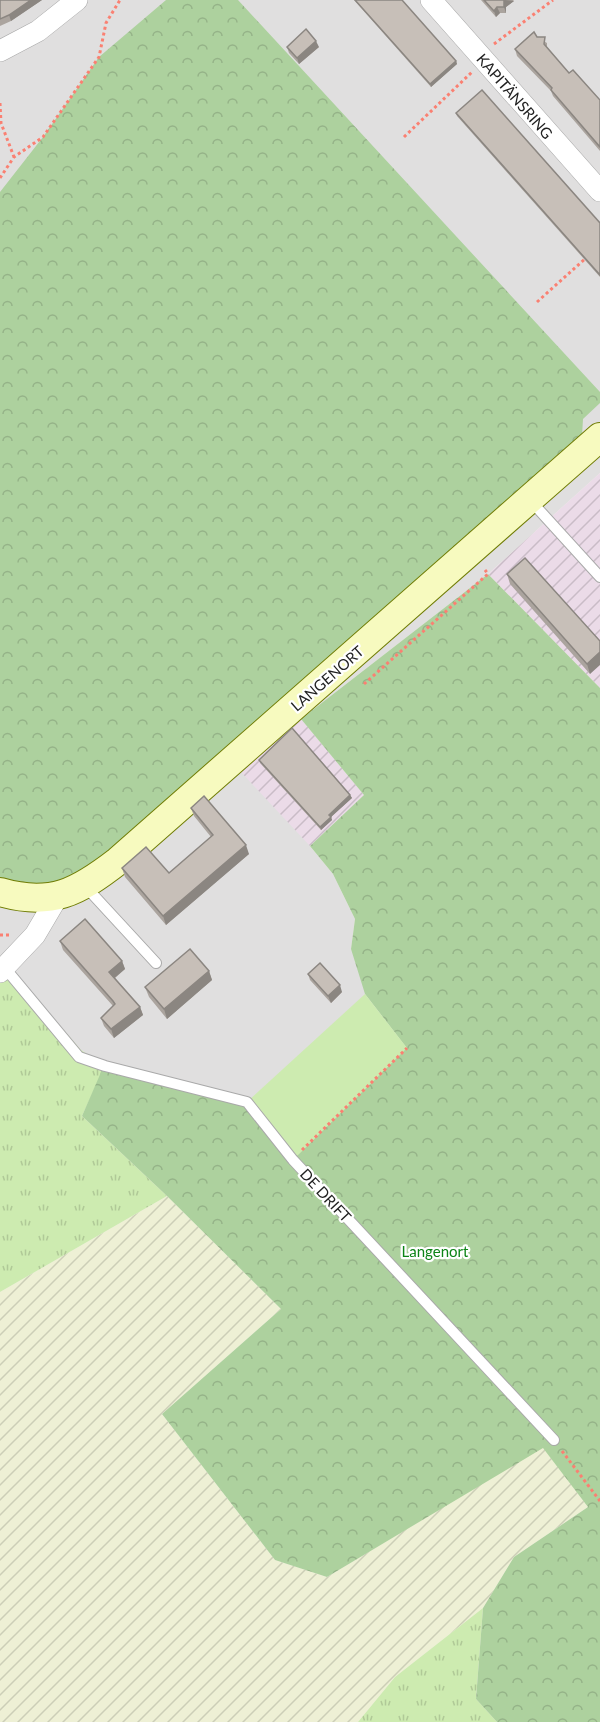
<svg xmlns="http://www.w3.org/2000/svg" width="600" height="1722" font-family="Lato,sans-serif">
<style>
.residential{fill:#e0dfdf}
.industrial{fill:url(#industrial-furrows)}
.farmland{fill:url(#farmland-furrows)}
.grass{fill:url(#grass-tufts)}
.forest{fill:url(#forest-crowns)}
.garden{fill:#cdebb0}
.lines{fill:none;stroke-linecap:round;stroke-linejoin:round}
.lane-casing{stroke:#a9a9a9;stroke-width:12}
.street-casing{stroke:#a9a9a9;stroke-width:22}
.secondary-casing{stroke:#707d05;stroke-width:30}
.path{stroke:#fa8072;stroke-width:3;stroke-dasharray:3 3;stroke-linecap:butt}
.lane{stroke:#fff;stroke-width:10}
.street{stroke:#fff;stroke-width:21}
.secondary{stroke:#f7fabf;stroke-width:28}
.wall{fill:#aba49e}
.shaded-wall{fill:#8b8681}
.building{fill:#c7bfb8;stroke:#8b8681;stroke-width:1.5}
.labels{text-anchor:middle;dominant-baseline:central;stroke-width:4.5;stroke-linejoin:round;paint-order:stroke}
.street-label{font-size:15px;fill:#222;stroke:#fff}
.park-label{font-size:15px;fill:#0c8416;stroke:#fff}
</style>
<defs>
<pattern id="industrial-furrows" width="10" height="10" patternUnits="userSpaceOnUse" patternTransform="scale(1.5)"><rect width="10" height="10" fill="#ebdbe8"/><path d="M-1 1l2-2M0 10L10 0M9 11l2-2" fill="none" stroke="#c9bcc7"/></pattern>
<pattern id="farmland-furrows" width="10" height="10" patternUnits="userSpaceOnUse" patternTransform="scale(1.5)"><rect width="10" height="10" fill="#eef0d5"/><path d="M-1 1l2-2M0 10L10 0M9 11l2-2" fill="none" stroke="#ccceb7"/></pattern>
<pattern id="grass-tufts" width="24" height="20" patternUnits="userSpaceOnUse" patternTransform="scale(1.5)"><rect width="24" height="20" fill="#cdebb0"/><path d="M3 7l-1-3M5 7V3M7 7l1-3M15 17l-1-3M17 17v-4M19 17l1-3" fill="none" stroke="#b0c997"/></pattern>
<pattern id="forest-crowns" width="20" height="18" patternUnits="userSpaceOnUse" patternTransform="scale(1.5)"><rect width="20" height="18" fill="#add19e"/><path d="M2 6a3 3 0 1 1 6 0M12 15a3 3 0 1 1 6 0" fill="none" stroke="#95b388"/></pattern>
</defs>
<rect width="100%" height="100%" fill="#f2efe9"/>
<!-- residential -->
<path class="residential" d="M0,0h600v473l-112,101 -187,145 63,76 -54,51 23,28 22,45 -4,30 56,99 -114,112 -188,-94 -24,-16 -76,-89 -5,4z"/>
<!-- industrial -->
<path class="industrial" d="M600,473v215l-112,-114z
M301,719l63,76 -54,51 -70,-75z"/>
<!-- farmland -->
<path class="farmland" d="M167,1196l114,113 -119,105 113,146 52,17 216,-130 45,60 -74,50 -31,51 -88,69 -37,45h-358v-430z"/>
<!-- grass -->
<path class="grass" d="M4,961l77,89 24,16 -23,50 85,80 -167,96v-327z
M483,1608l-7,91 21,23h-139l37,-45z"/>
<!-- forest -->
<path class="forest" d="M166,0h72l362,392v11l-17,16 -1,17 -495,437 -35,14 -52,-6v-689l43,-55 56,-80z
M488,574l112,114v1034h-103l-21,-23 7,-91 31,-51 74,-50 -45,-59 -216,129 -52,-17 -113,-146 119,-105 -114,-113 -85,-80 20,-46 145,32 159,-55 -41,-53 -14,-45 4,-30 -22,-45 -23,-28 54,-51 -63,-76z"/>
<!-- garden -->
<path class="garden" d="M365,994l42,54 -114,112 -46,-58z"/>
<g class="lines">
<!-- lane casing -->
<g class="lane-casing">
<path id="lane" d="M530,500l70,77
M85,886l71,77
M5,968l74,89 26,9 142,36 46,58 261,280"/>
</g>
<!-- street casing -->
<g class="street-casing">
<path id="street" d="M431,0l169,191
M0,51l38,-20 39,-31
M0,972l35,-37 23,-39"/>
</g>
<!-- secondary casing -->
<g class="secondary-casing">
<path id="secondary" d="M0,892c51,15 78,0 118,-31l482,-424"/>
</g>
<!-- path -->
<path class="path" d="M494,44l59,-44
M0,103l1,20 13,34
M404,137l68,-65
M0,178l14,-21 29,-20 56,-80 7,-34 14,-23
M537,302l48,-43
M364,684l124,-110 -3,-4
M0,935h9
M302,1150l105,-102
M562,1451l38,50"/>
<!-- lane -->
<use href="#lane" class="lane"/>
<!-- street -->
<use href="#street" class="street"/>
<!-- secondary -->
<use href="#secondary" class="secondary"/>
</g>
<!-- wall -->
<path class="wall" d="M0,0h42l-31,21 -11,5z
M354,0h48l54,61 1,3 -26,23z
M481,0h32l1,1 -8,6v6h-6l-4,4z
M537,37l10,6v4l22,26 31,27v51l-47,-55 -2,-5 -34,-35 -2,-7z
M287,47h32l-20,17 -10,-11z
M456,113l144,110v54l-143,-161z
M507,574l93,67 -10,33 -80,-90z
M259,760l91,35 2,3 -21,19 1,3 -11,10 -61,-67z
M191,808l58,46 -83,71 -41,-48 -3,-9 47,5 42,-36 -17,-21z
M60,941l62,20 3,8 -10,9 25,29 3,8 -29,23 -10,-12 -3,-8 12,-12 -50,-56z
M209,971l3,9 -45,39 -18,-22 -4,-10z
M308,974l34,18 -11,11 -21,-23z"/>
<!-- shaded-wall -->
<path class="shaded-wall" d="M31,0h11l-31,21 -2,-6z
M505,0l9,1 -8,6v6l-2,-6v-6z
M497,7l3,6 -4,4 -2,-6z
M316,41l3,6 -20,17 -2,-6z
M456,61l1,3 -26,23 -1,-3z
M600,652v13l-10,9 -3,-10z
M350,795l2,3 -21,19 1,3 -11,10 -1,-3 9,-12z
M246,845l3,9 -83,71 -3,-9z
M122,961l3,8 -13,11 -3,-8z
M209,971l3,9 -45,39 -3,-10z
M340,985l2,7 -11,11 -3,-7z
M140,1007l3,8 -29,23 -3,-9z"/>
<!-- building -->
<path class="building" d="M0,0h31l-22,15 -9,4z
M355,0h47l54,61 -26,23z
M484,0h21l-1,1v6h-7l-3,4z
M306,29l10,12 -19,17 -10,-11z
M534,32l3,5h8l-1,7 25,29 4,-3 27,30v47l-49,-57 1,-2 -37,-39z
M482,90l118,133v52l-144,-162z
M525,558l75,83v11l-13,12 -80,-90z
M292,728l58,67 -21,20 2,2 -11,10 -61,-67z
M204,796l42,49 -83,71 -41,-48 24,-21 23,26 44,-38 -22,-27z
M85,919l37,42 -13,11 31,35 -29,22 -10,-11 14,-14 -2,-3 -53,-60z
M190,949l19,22 -45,38 -19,-22z
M320,963l20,22 -12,11 -20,-22z"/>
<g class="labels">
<!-- street labels -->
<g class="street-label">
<text transform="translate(515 96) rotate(49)">KAPITÄNSRING</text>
<text transform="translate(327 678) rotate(-41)">LANGENORT</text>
<text transform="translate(326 1195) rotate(47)">DE DRIFT</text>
</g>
<!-- park labels -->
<g class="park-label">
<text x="435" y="1251">Langenort</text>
</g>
</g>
</svg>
